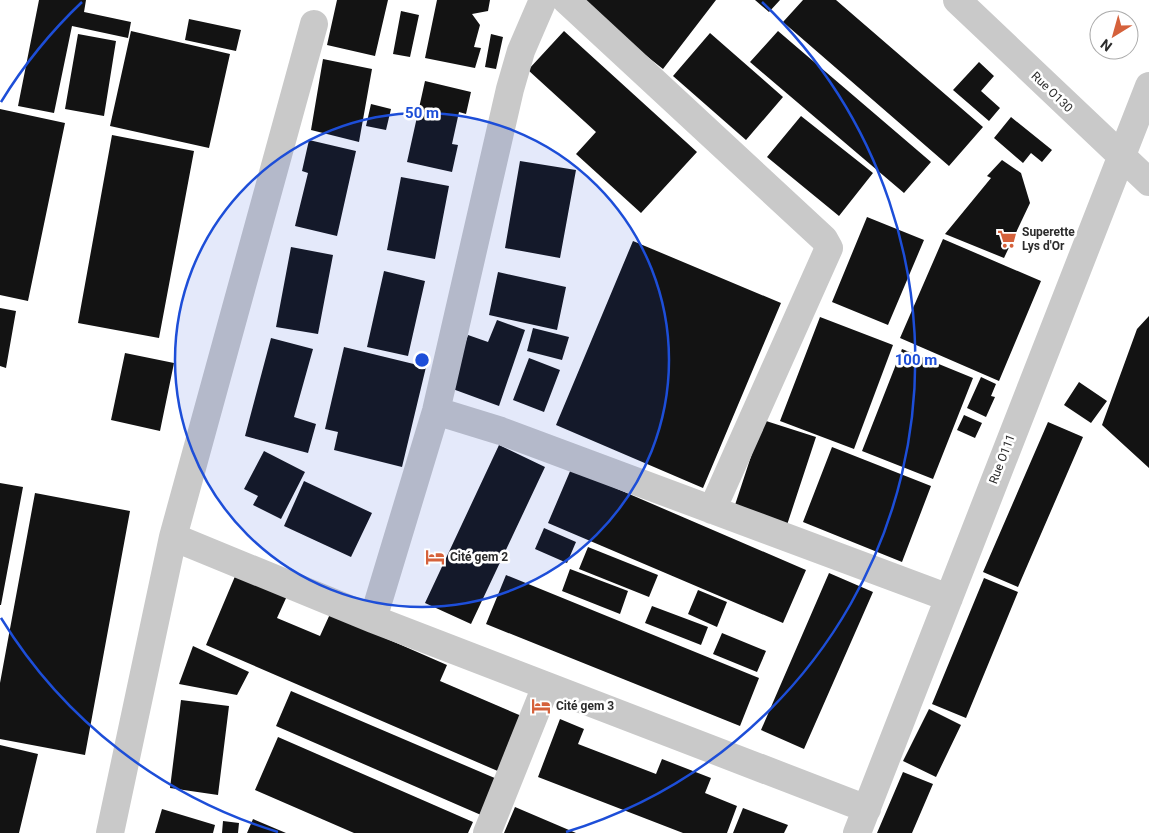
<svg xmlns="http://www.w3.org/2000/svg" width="1149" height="833" font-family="Roboto,sans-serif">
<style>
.building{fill:#131313}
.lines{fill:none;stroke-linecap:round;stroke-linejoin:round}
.minor{stroke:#c9c9c9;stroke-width:28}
.ring{fill:none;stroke:#1d4ed8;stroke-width:2.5}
.labels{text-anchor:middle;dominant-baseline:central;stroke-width:5;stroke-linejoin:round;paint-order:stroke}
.street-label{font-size:12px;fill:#2c2c2c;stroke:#fff}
.poi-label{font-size:12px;font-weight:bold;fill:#2c2c2c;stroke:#fff;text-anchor:start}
.centre{fill:#1d4ed8;stroke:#fff;stroke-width:2.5}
.ring-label{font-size:15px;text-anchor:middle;font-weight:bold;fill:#1d4ed8;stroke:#fff;stroke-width:5;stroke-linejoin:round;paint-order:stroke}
</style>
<rect width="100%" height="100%" fill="#fff"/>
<!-- building -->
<path class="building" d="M39,0h47l-2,12 47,10 -3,16 -56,-12 -18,87 -36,-7z
M337,0h51l-13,56 -48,-11z
M437,0h53l-2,11 -16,3 8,11 -6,22 7,1 -6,20 -50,-10z
M586,0h130l-53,69 -81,-64z
M755,0h25l-11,12z
M803,0h33l147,127 -34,39 -166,-144z
M401,11l18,4 -9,42 -17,-3z
M189,19l52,11 -5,21 -51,-11z
M131,31l99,23 -21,94 -99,-22z
M564,31l133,121 -56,61 -65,-59 20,-22 -68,-62z
M778,31l153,131 -27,31 -154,-131z
M710,33l73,64 -37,43 -73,-64z
M78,34l38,7 -12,75 -39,-7z
M491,34l12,3 -7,32 -11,-2z
M323,59l49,10 -13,73 -48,-12z
M979,62l15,14 -13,15 19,17 -11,13 -36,-31z
M425,81l46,11 -5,22 -7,-2 -7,32 6,1 -6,27 -45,-10z
M371,104l20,5 -5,21 -20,-4z
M0,109l65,14 -37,178 -28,-6z
M801,116l72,57 -34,43 -72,-59z
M1011,117l41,33 -10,12 -11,-9 -8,10 -29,-25z
M112,135l82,16 -35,187 -81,-15z
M309,140l47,11 -19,85 -42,-10 13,-53 -6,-2z
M1002,160l19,13 9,30 -26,55 -59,-24 46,-56 -4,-2z
M520,161l56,9 -16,88 -55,-10z
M401,177l48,9 -14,73 -48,-9z
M867,217l57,23 -36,85 -56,-23z
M943,239l98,42 -42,100 -99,-43z
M633,241l148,62 -78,185 -147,-63z
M291,247l42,8 -15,79 -42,-7z
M384,271l41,10 -17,75 -41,-9z
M498,272l68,15 -9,43 -68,-15z
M0,308l16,3 -10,57 -6,-2z
M1149,316v152l-47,-43 35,-96z
M820,317l73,28 -39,104 -74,-28z
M497,320l28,10 -26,76 -49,-18 18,-53 20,7z
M533,328l36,9 -7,23 -35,-9z
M271,338l42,11 -19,68 22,7 -8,29 -63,-17z
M344,347l82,20 -24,100 -68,-17 4,-18 -13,-3z
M902,349l71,29 -40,101 -71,-28z
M125,353l49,10 -14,68 -49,-11z
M529,358l31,12 -16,42 -31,-12z
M981,377l15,7 -5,12 4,1 -9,20 -19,-9z
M1079,382l28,19 -16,22 -27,-18z
M964,415l18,8 -7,15 -18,-8z
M763,420l53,17 -29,88 -53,-17z
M1048,422l35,15 -65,150 -35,-15z
M499,445l46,22 -74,157 -46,-21z
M832,447l99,39 -29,76 -99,-40z
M264,451l41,21 -24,47 -28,-14 5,-9 -14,-7z
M571,469l235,101 -23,53 -235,-100z
M304,481l68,32 -21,44 -67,-31z
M0,483l23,4 -22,118h-1z
M35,493l95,18 -45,244 -85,-16v-56z
M544,528l32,14 -9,21 -32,-14z
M588,547l70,28 -9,22 -70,-28z
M570,569l58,22 -8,23 -58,-23z
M829,573l44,19 -69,157 -43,-19z
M236,574l51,22 -10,22 43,18 10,-22 117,51 -7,16 84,36 -24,55 -294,-127z
M506,575l253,103 -19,48 -254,-102z
M984,578l34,14 -52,126 -34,-14z
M698,590l29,12 -10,25 -29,-13z
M652,606l56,21 -7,18 -56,-22z
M722,633l44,18 -9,21 -44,-18z
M193,646l56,26 -12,23 -58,-11z
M291,691l206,88 -16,36 -205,-89z
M181,700l48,6 -11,89 -48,-7z
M929,709l32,16 -25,52 -33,-16z
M560,719l24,10 -6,15 78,30 6,-15 49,19 -6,15 32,13 -10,27h-44l-145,-56z
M278,737l195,85 -5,11h-114l-99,-43z
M0,745l38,9 -19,79h-19z
M903,772l30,12 -21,49h-35z
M515,807l61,26h-72z
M743,808l45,17 -4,8h-51z
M162,809l53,16 -2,8h-58z
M253,819l33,14h-39z
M223,821l16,2 -1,10h-16z"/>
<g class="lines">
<!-- minor -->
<path class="minor" d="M566,0l258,239 5,9 -117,262
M957,0l192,182
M436,411l65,20 448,167
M173,537l200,82 494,190
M373,619l63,-208 74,-322 11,-38 22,-51
M110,833l63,-296 141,-513
M487,833l59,-147
M857,833l292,-747"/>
</g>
<!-- distance rings -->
<circle cx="422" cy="360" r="247" fill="#1d4ed8" fill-opacity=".12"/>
<g class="ring">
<circle cx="422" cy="360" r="247"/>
<path d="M278 832A494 494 0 0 1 1 618M1 102A494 494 0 0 1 82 2M762 2A494 494 0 0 1 566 832"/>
</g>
<!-- icons -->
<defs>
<g id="supermarket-bare" transform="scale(1.5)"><path d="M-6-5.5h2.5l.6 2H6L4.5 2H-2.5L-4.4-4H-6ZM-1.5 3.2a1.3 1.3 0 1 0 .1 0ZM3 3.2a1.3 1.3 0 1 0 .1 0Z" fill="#d5613b" stroke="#fff" stroke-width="2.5" paint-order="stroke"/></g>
<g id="hotel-bare" transform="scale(1.5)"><path d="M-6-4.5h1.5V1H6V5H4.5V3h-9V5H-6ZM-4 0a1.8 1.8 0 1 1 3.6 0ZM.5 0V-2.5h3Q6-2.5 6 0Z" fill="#d5613b" stroke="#fff" stroke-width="2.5" paint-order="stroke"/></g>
</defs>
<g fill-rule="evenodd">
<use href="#supermarket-bare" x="1007" y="239"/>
<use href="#hotel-bare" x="435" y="557"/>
<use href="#hotel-bare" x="541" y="706"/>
</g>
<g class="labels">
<!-- street labels -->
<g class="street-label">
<text transform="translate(1052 92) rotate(44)">Rue O130</text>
<text transform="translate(1002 459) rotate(-69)">Rue O111</text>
</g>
<!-- poi labels -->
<g class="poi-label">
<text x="1022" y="232">Superette<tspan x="1022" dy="14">Lys d'Or</tspan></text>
<text x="450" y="557">Cité gem 2</text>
<text x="556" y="706">Cité gem 3</text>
</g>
</g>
<circle cx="422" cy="360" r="8" class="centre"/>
<g class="ring-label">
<text x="422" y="118">50 m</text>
<text x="916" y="365">100 m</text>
</g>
<!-- north arrow -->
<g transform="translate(1114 35) rotate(217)"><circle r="24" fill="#ffffff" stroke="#ababab"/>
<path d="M0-4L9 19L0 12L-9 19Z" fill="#d5613b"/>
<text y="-8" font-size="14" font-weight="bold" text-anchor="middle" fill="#2c2c2c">N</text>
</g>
</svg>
